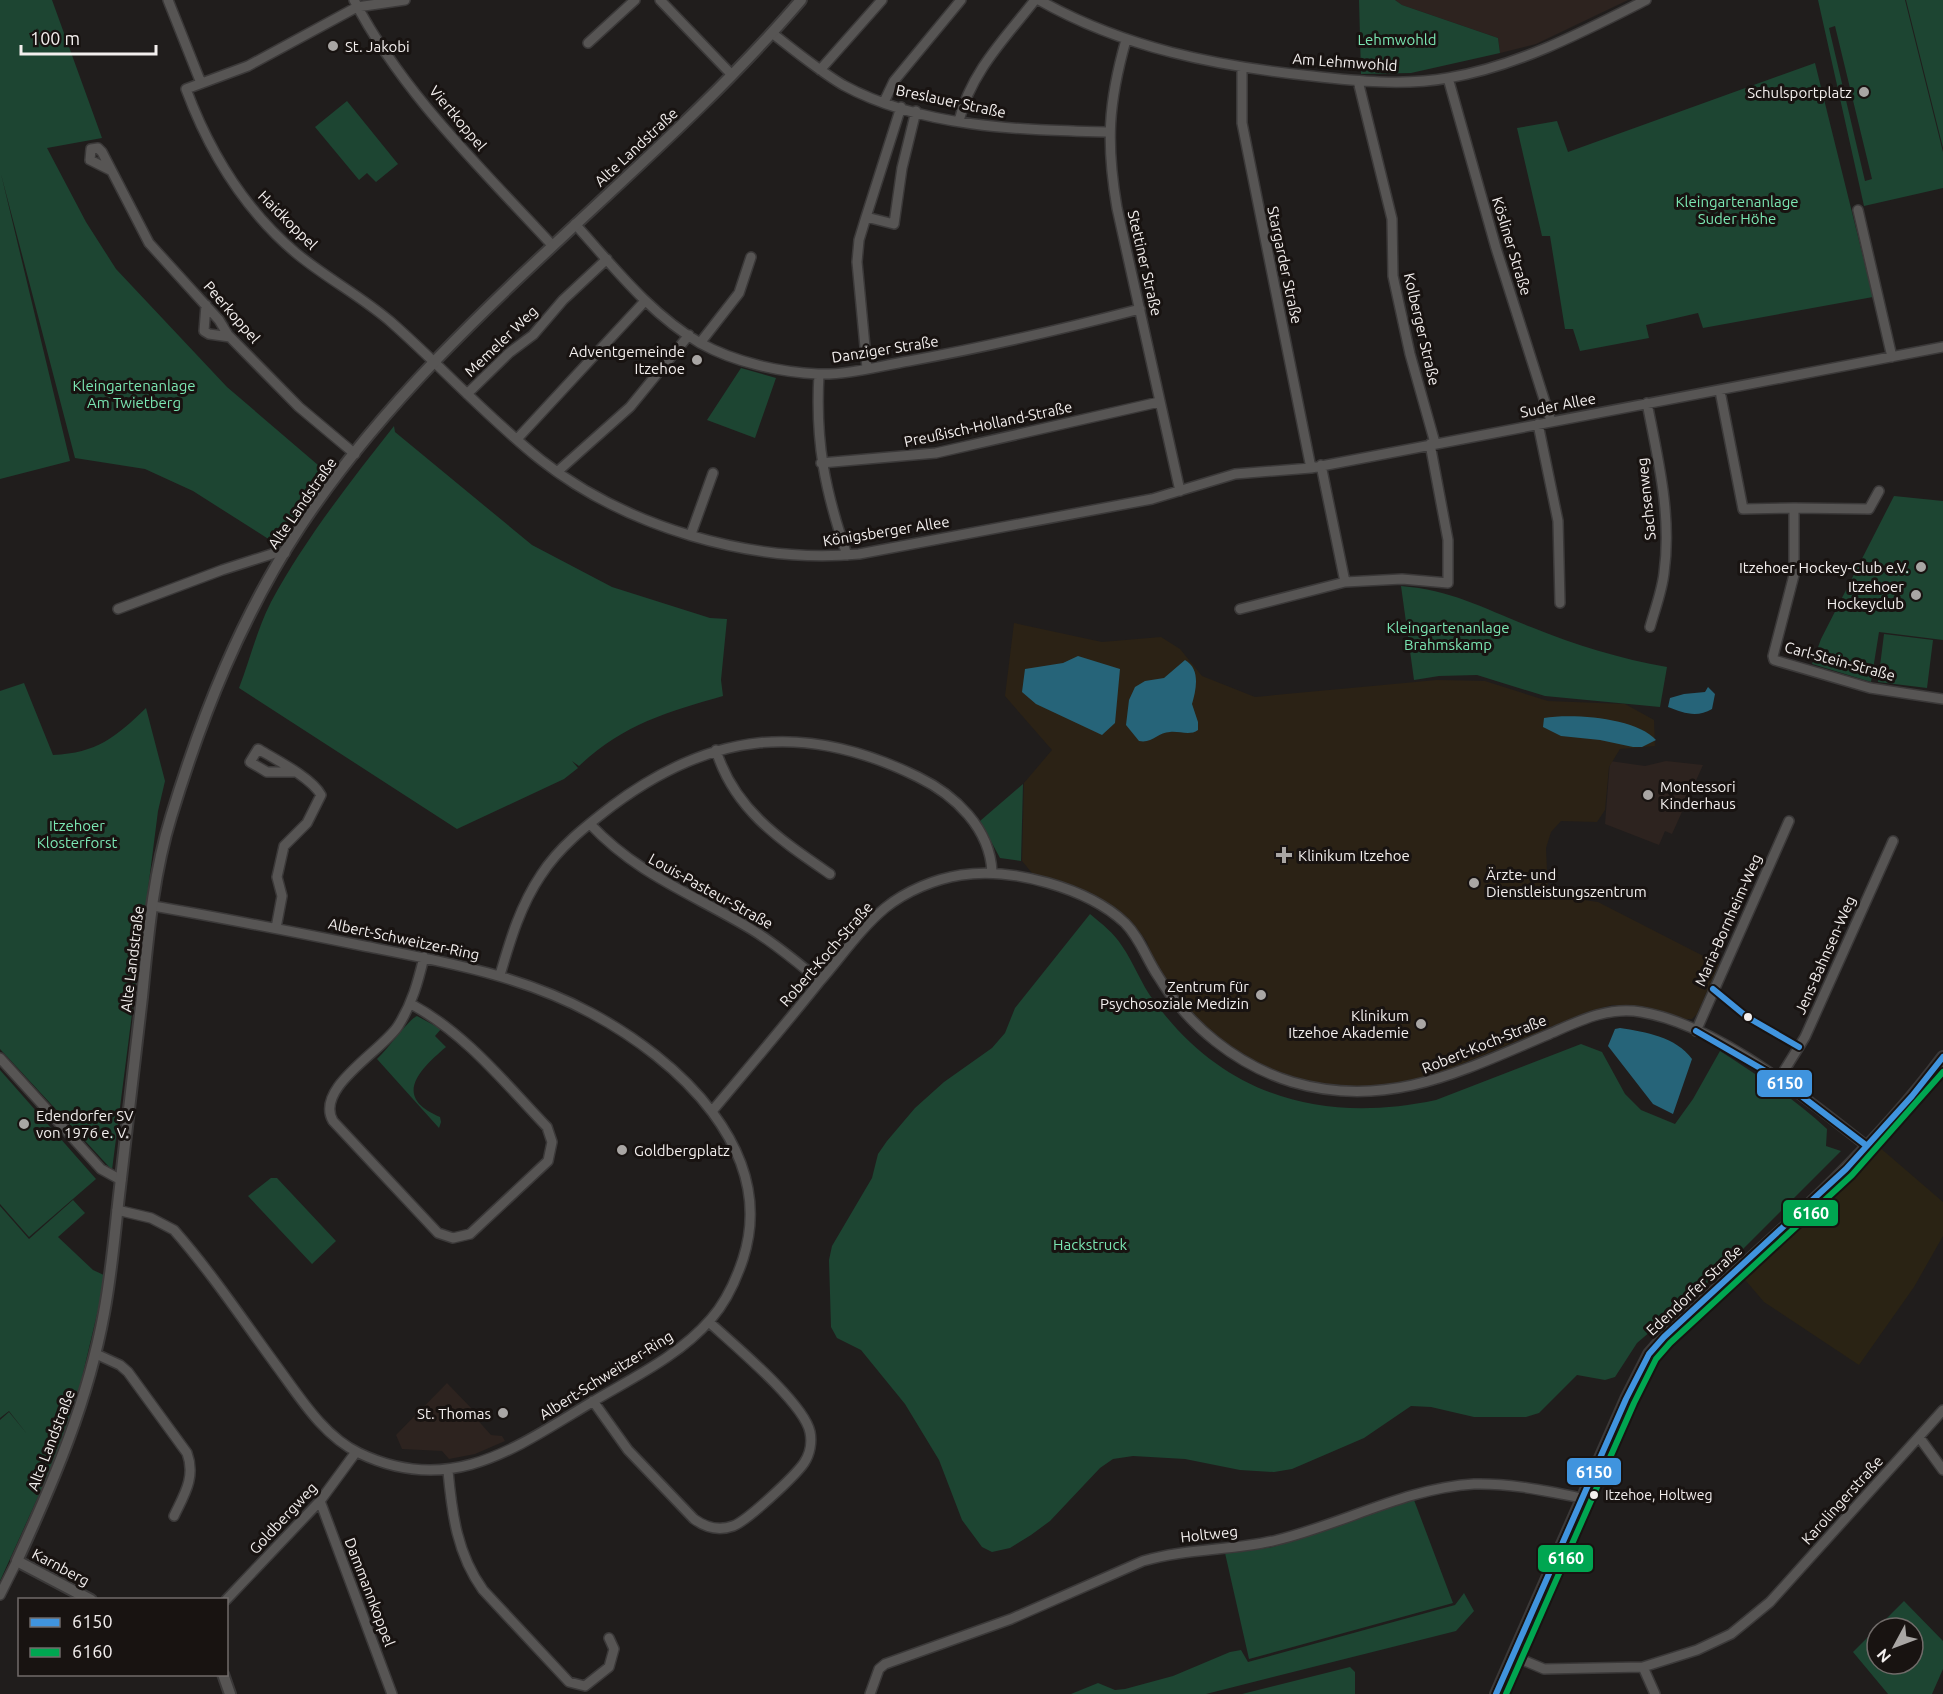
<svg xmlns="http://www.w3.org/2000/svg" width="1943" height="1694" font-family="Ubuntu,sans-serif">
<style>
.commercial{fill:#2a2314}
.built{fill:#2d231f}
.medical{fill:#2b2215}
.green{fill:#1d4532;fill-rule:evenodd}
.water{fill:#266479}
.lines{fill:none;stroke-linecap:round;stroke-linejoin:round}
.minor-casing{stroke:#3b3939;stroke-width:12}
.tertiary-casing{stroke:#3b3939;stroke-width:14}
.minor{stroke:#575554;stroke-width:9}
.tertiary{stroke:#575554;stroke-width:10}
.bus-1-casing{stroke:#181311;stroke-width:10}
.bus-2-casing{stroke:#181311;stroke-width:10}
.bus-1{stroke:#4094de;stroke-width:6}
.bus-2{stroke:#00a651;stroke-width:6}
.poi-dot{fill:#a9a6a4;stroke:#181311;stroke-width:2}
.bus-dot{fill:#f3efee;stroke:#181311;stroke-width:2}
.labels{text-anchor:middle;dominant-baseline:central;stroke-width:6;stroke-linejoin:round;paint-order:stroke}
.bus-label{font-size:14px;fill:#f3efee;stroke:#181311;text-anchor:start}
.park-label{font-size:15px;fill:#7be7b3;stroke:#181311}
.poi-label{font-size:15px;fill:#f3efee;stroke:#181311;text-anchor:end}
.street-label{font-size:15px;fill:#f3efee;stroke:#181311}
.line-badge{stroke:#181311;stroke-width:2}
.badge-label{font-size:16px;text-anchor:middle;font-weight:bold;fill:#fff}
</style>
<rect width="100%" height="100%" fill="#201d1c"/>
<!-- commercial -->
<path class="commercial" d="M1878,1146l65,56v34l-29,51 -55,78 -95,-63 -23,-27 88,-79z"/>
<!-- built -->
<path class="built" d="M1395,0h233l-92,44 -36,9 -2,-15 -96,-33z
M1610,761l35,5 21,-5 37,4 -31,69 -7,-3 -6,14 -54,-21z
M447,1383l26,27 1,6 17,19 11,1 3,5 -30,13 -26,5 -7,-8 -40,-2 -6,-14z"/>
<!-- medical -->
<path class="medical" d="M1014,623l88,19 59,-5 19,12 22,27 53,21 182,-17 48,1 63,20 77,3 29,16 1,26 -35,3 -11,18 -4,43 -8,12 -36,-1 -10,11 -5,16 2,47 50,7 121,62 -22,50 -5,5h-10l-35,-12 -35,-2 -25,7 -166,69 -53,6 -52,-4 -28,-6 -59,-29 -48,-45 -26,-38 -8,-23 -15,-20 -26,-20 -74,-29 -10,-12 2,-78 28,-33 -47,-54z"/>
<!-- green -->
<path class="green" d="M0,0h52l50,138 -55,10 39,74 30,47 111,118 98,84 -46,69h-9l-77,-49 -48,-22 -70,-11 -74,-284 69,287 -70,18z
M1359,0h36l7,5 96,33 2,15 -89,20 -50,1z
M1818,0h87l38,152v36l-79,18zM1835,26l37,153 -7,2 -36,-153z
M1906,0h37v148z
M1815,63l58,234 -170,31 -5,-15 -52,12 3,13 -69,13 -7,-22h-8l-15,-93h-8l-25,-108 40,-7 11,31z
M347,101l51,63 -22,18 -9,-9 -8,7 -44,-53z
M741,368l35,10 -21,60 -48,-18z
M394,426l1,6 137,113 80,42 98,31 17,1 -6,61 2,16c-56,16 -101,29 -144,70l-7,-5 6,7 -14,11 -107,50 -218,-141c11,-28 18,-59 32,-86 34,-63 79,-120 123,-176z
M1894,496l49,5v139l-64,-8 -8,50 -59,-18 9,-25z
M1401,586c51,4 84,23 130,41 44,18 90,32 136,40l-7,40 -115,-11 -68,-21 -38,1 -25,4z
M1884,634l49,6 -6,48 -49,-6z
M24,683l29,72c44,-2 63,-18 93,-47l19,73 -7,30 -46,359 -112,-121v-358z
M1023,784l-2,77 -21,-3 -20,-37z
M1090,914c12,10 24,19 32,32 12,17 19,38 32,55 70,96 169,123 282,99l145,-56 21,8 23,42 16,16 34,14 18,-25 27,-48c37,24 75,48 107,78l-1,17 15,5 -119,119 -85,73 -22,34 -10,3 -28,-5 -38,38 -13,4h-52l-43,-10 -20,-1 -47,32 -72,31 -18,3 -34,-2 -55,-11 -52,-3 -20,3 -13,9 -50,53 -19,14 -21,13 -18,4 -10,-5 -20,-27 -23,-60 -34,-56 -44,-54 -24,-12 -6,-11 -2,-67 3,-14 40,-68 6,-24 9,-13 28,-33 29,-26 48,-34 13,-15 10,-25z
M417,1016l24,13 -6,7 11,11c-27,23 -54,50 -6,70l1,5 -2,6 -62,-69c10,-9 32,-40 40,-43z
M0,1070l96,109 -67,58 -29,-33z
M271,1178h6l59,63 -24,23 -64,-68z
M73,1200l12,13 -27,24 35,33 13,6 -35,148 -71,157v-161l9,-8 18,22 -18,-23 -9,7v-212l29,33z
M1414,1500l39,103 -204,56 -24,-106 48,-6z
M1464,1593l10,18 -18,20 -250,63h-135l27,-11 17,7 10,-1 48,-13 57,-24 11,-2 7,12 207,-57z
M1904,1601l39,40v28l-11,25h-44l-35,-42zM1877,1628h36v36h-36z
M1350,1667l5,5v22h-113z"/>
<!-- water -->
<path class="water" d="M1078,656l42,13 -5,54 -13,12 -66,-31 -14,-12 3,-23 38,-6z
M1185,660c16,9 11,30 7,44l6,18v8c-8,6 -18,1 -28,2 -12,0 -18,12 -31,9l-13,-16 3,-25 6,-13 10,-6 19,-3z
M1708,687l7,7 -3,15c-15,9 -29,4 -44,-2l2,-9 14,-4 21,-2z
M1544,718c29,-5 93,0 112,22l-14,7h-9l-33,-7 -39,-4 -18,-9z
M1620,1028c26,4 56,9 72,31l-19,55 -20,-10 -45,-58 7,-17z"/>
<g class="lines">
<!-- minor casing -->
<g class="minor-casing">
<path id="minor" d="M168,0l33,83
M354,0c48,93 128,169 198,245
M405,0l-48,7 -109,59 -62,23c23,62 59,121 110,164 30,25 65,43 95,69 51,45 97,96 150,138 85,67 211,104 318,94l293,-55 83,-25 76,-6 632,-121
M660,0l72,75
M1039,0c85,48 177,66 273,76 44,5 92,10 136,2 70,-12 135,-46 198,-78
M772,33c23,18 46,37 71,52 79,43 178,45 266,47
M1126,40c-18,63 -20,104 -9,168l63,283
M588,43l47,-43
M1242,68v55l69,345
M820,70l62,-70
M1448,78l48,170 55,173
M1358,81l34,138 1,57 17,78 25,89
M884,102l10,-21 67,-81
M901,107l-35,110 28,7 8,-56 14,-57
M959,121c11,-48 47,-84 76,-121
M110,170l-20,-10 1,-11 7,-1 4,4 47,91 70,77 9,15 71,72 56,47
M1858,210l34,147
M866,217l-7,23 -2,22 10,106
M575,224c38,42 75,90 125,119 34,19 79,29 118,31 30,1 61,-8 91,-13 78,-14 154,-32 231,-52
M206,305l-2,26 5,3 21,3
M700,343l39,-50 12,-36
M819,374c-4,68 6,117 28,181
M1720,391l23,118 51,-1v67l-21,81 1,4 96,28 73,11
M467,394l42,-41 24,-18 30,-35 44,-41
M1647,403c11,56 25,113 17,170 -2,18 -9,36 -14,54
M1538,424l20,97 2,82
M517,439l128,-138
M821,463l115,-10 223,-51
M1321,465l24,117
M557,472l73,-65 59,-72
M1794,508l75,1 10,-18
M691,534l22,-61
M118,609l104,-39 53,-17h10
M1240,609l105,-27 57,-3 46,4v-43l-18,-96
M716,750c18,60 66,91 114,124
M590,824c48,51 101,69 161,105 25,15 47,34 69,52
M276,928l6,-32 -5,-19 7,-31 23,-23 14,-28c-9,-17 -46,-36 -63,-46l-8,13 17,10h27
M500,975c10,-34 20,-69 41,-100 18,-28 45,-49 71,-69 99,-74 193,-85 306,-29 37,18 72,51 74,95
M411,1004c54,29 94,79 136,123l5,15 -4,19 -78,73 -17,4 -15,-5 -105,-112c-19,-33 49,-70 65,-95 14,-22 20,-44 26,-69
M1696,1031l93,-210
M0,1058l101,111 20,11
M1779,1079l26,-42 88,-196
M713,1110c36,-43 72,-85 107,-129 21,-24 40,-52 65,-73 21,-17 50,-29 76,-33 50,-8 127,13 164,48 15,15 21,35 33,53 30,50 79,89 134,106 95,28 170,-11 255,-47 30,-13 60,-29 94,-23 78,13 164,86 226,134
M117,1210l34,8 23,12c37,42 69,90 102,135 23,31 47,71 83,88 92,44 156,-5 233,-51 42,-25 87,-46 119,-83 15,-17 25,-39 32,-60 35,-109 -66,-200 -152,-246 -70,-38 -150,-52 -227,-67 -70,-14 -140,-28 -211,-40
M96,1354l24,11 8,7 59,81c9,24 -3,42 -13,63
M593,1401l35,49 66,69c11,8 25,12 39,7 14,-5 62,-50 71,-63 6,-9 8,-21 6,-31 -6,-29 -77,-88 -101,-110
M1919,1437l24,33
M448,1471c4,43 9,83 35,119l86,92 16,4 24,-19 5,-18 -5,-11
M320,1501l72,193
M0,1595l17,-34
M226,1600l94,-99 36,-49
M1513,1656l31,13 99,-2 54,-17 34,-16 39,-32 173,-192
M1643,1667l12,27
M870,1694l9,-25 6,-5 126,-45 132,-58c44,-13 90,-10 134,-21 66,-16 129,-52 197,-56 37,-1 72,7 108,14"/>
</g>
<!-- tertiary casing -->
<g class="tertiary-casing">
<path id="tertiary" d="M91,1600l-74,-39c37,-81 71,-160 87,-248 8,-42 11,-84 16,-126 7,-64 15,-127 22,-190 6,-60 11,-122 29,-180 31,-102 70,-200 129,-290 135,-204 343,-343 501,-527
M223,1674l7,20
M1496,1694l130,-295 23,-45 15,-17c97,-89 200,-174 279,-280"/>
</g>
<!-- minor -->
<use href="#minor" class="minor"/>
<!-- tertiary -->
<use href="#tertiary" class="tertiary"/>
<!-- bus-1 casing -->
<g class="bus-1-casing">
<path id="bus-1" d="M1713,989l34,28 52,30
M1696,1031l83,48 88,67
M1496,1694l130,-295 23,-45 15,-17 182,-168 66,-73 31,-39"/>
</g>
<!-- bus-2 casing -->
<g class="bus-2-casing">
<path id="bus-2" d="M1506,1694l128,-291 22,-44 14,-16 182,-168 91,-103"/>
</g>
<!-- bus-1 -->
<use href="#bus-1" class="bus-1"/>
<!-- bus-2 -->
<use href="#bus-2" class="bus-2"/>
</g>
<!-- markers -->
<g class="poi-dot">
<circle cx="333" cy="46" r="6"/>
<circle cx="1864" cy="92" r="6"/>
<circle cx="697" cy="360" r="6"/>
<circle cx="1921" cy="567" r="6"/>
<circle cx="1916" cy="595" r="6"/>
<circle cx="1648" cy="795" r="6"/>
<path d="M1281 846h6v6h6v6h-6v6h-6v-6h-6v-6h6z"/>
<circle cx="1474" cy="883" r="6"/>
<circle cx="1261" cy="995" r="6"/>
<circle cx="1421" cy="1024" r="6"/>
<circle cx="24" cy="1124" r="6"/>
<circle cx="622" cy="1150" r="6"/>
<circle cx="503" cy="1413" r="6"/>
</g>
<g class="bus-dot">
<circle cx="1748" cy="1017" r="5"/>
<circle cx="1594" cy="1495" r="5"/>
</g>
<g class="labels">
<!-- bus labels -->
<g class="bus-label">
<text x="1605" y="1495">Itzehoe, Holtweg</text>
</g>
<!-- park labels -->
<g class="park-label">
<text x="1397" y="39">Lehmwohld</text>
<text x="1737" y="201">Kleingartenanlage<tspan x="1737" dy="17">Suder Höhe</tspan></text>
<text x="134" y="385">Kleingartenanlage<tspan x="134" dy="17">Am Twietberg</tspan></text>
<text x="1448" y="627">Kleingartenanlage<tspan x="1448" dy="17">Brahmskamp</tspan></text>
<text x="77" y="825">Itzehoer<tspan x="77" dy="17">Klosterforst</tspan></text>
<text x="1090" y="1244">Hackstruck</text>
</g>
<!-- poi labels -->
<g class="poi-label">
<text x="345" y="46" text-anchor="start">St. Jakobi</text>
<text x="1852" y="92">Schulsportplatz</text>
<text x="685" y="351">Adventgemeinde<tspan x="685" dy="17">Itzehoe</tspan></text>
<text x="1909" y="567">Itzehoer Hockey-Club e.V.</text>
<text x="1904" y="586">Itzehoer<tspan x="1904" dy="17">Hockeyclub</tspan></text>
<text x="1660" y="786" text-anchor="start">Montessori<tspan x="1660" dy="17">Kinderhaus</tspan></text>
<text x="1298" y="855" text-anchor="start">Klinikum Itzehoe</text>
<text x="1486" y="874" text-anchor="start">Ärzte- und<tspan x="1486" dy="17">Dienstleistungszentrum</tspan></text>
<text x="1249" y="986">Zentrum für<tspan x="1249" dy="17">Psychosoziale Medizin</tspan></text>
<text x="1409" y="1015">Klinikum<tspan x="1409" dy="17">Itzehoe Akademie</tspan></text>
<text x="36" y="1115" text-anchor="start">Edendorfer SV<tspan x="36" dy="17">von 1976 e. V.</tspan></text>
<text x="634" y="1150" text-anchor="start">Goldbergplatz</text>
<text x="491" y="1413">St. Thomas</text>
</g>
<!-- street labels -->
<g class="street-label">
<text transform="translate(1345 62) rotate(4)">Am Lehmwohld</text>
<text transform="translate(951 101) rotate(12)">Breslauer Straße</text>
<text transform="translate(458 118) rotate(50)">Viertkoppel</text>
<text transform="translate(636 147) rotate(-43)">Alte Landstraße</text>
<text transform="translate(288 220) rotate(45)">Haidkoppel</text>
<text transform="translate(1512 246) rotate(73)">Kösliner Straße</text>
<text transform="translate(1145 263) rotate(77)">Stettiner Straße</text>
<text transform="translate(1285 265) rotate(78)">Stargarder Straße</text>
<text transform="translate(232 312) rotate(49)">Peerkoppel</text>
<text transform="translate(1422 329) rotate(77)">Kolberger Straße</text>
<text transform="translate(501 341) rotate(-44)">Memeler Weg</text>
<text transform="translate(885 349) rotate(-9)">Danziger Straße</text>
<text transform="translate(1558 405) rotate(-11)">Suder Allee</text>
<text transform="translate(988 424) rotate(-12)">Preußisch-Holland-Straße</text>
<text transform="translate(1646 499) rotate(-96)">Sachsenweg</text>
<text transform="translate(302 503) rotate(-55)">Alte Landstraße</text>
<text transform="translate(886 531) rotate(-9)">Königsberger Allee</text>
<text transform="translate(1840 661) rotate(15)">Carl-Stein-Straße</text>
<text transform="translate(711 891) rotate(29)">Louis-Pasteur-Straße</text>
<text transform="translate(1728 920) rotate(-66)">Maria-Bornheim-Weg</text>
<text transform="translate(404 939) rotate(12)">Albert-Schweitzer-Ring</text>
<text transform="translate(826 954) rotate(-49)">Robert-Koch-Straße</text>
<text transform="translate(1825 955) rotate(-66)">Jens-Bahnsen-Weg</text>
<text transform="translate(132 959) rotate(-83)">Alte Landstraße</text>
<text transform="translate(1484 1044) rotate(-22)">Robert-Koch-Straße</text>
<text transform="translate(1694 1290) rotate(-43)">Edendorfer Straße</text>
<text transform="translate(606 1375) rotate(-32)">Albert-Schweitzer-Ring</text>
<text transform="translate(51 1440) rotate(-69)">Alte Landstraße</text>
<text transform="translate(1842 1500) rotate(-48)">Karolingerstraße</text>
<text transform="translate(283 1518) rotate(-47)">Goldbergweg</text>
<text transform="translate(1209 1534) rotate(-6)">Holtweg</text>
<text transform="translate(61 1567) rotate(28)">Karnberg</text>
<text transform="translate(370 1592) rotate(69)">Dammannkoppel</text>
</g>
</g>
<g class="line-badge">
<rect x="1756" y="1069" width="57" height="29" rx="6" fill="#4094de"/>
<rect x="1782" y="1199" width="57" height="28" rx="6" fill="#00a651"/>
<rect x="1566" y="1457" width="56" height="29" rx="6" fill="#4094de"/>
<rect x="1537" y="1544" width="57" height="29" rx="6" fill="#00a651"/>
</g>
<g class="badge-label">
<text x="1785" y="1089">6150</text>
<text x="1811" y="1219">6160</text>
<text x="1594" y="1478">6150</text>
<text x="1566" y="1564">6160</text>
</g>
<!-- legend -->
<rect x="18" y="1598" width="210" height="78" fill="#181311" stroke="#706b69" stroke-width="1.5"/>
<rect x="30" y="1618" width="30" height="9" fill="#4094de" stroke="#706b69" stroke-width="1.5"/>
<text x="72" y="1628" font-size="18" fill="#f3efee">6150</text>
<rect x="30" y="1648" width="30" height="9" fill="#00a651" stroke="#706b69" stroke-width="1.5"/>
<text x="72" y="1658" font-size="18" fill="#f3efee">6160</text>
<!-- north arrow -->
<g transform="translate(1895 1646) rotate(229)"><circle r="28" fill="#181311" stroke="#706b69" stroke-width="1.5"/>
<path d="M0-4.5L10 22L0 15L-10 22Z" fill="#a9a6a4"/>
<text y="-9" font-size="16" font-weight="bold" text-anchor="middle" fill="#f3efee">N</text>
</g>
<!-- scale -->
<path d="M21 45v9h135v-9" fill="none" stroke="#f3efee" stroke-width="3"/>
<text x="30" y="45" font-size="18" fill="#f3efee" stroke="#181311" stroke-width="4.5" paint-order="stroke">100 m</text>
</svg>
